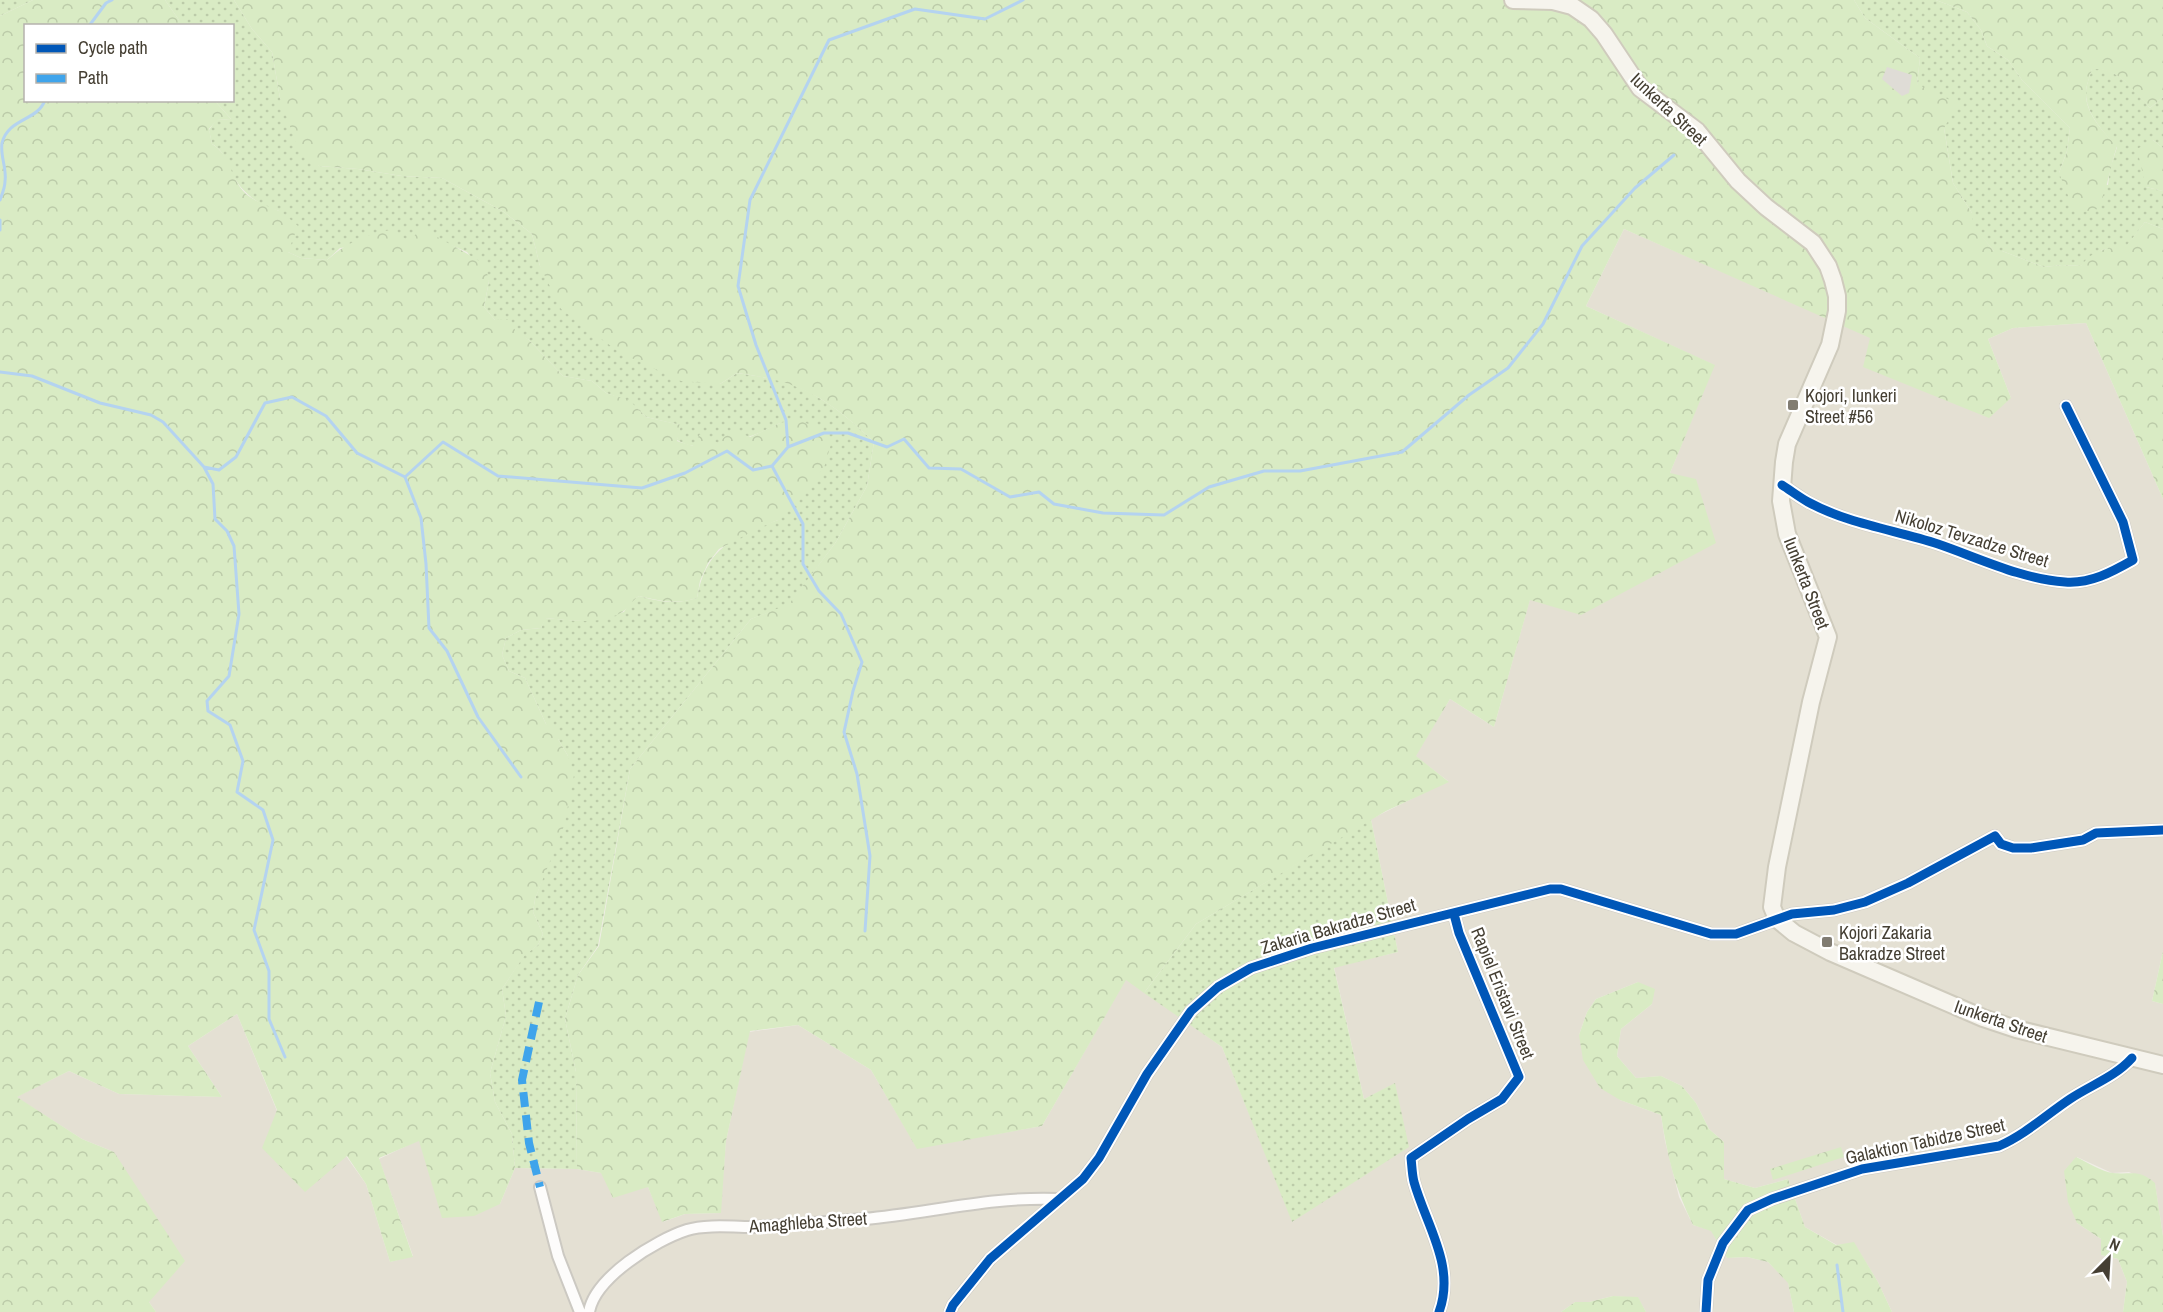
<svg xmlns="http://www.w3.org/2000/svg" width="2163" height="1312" font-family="'Archivo Narrow',sans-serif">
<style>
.residential{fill:#e4e0d3}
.grass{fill:url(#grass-dots)}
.forest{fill:url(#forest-crowns)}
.parking{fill:#dfdcd6}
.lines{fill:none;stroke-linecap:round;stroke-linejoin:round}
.stream{stroke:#b4d3f0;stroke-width:3}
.minor-casing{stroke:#ccc9c2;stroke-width:14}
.secondary-casing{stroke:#cfcbbd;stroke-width:20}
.minor{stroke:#fdfcfb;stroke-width:10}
.secondary{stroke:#f6f4ed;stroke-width:16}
.quiet{stroke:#3fa4eb;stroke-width:8;stroke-dasharray:15 8;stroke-linecap:butt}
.cycleway-casing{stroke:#fff;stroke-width:13}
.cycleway{stroke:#0057b8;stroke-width:9}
.poi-dot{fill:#817c72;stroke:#fff;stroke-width:2}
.labels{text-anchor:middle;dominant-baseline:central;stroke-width:5;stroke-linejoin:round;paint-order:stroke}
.street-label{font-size:18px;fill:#453f33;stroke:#fff}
.poi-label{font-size:18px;fill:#453f33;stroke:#fff;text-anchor:start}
</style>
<defs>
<pattern id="grass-dots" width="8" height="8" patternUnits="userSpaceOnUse" patternTransform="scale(1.5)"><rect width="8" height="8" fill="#d9ebc4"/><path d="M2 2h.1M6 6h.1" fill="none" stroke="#bccba9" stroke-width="1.8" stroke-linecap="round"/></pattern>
<pattern id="forest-crowns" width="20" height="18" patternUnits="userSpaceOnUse" patternTransform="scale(1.5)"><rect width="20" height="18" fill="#d9ebc4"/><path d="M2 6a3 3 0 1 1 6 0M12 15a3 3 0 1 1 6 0" fill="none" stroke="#bccba9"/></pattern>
</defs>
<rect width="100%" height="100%" fill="#f0ede6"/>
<!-- residential -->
<path class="residential" d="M1624,229l387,169 -23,-59 25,-11 73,-5 77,176v452l-11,50 11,3v232l-8,-52 -26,-12 -17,1 -35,-16v66l24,16v16l17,4 9,23 -4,30h-231l-14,-30 -24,-39 -17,2 -32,-18 -17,-48 -33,9 -31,-9v-37l-15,-13 -13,-26 -14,-17 -21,-10 -25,2 -19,-22 4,-27 31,-25 -14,-22 -42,17 -9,13 -8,23 41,65 41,15 4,26 14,56 14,28 18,5 16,28 20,-1 21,5 20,20 6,30h-148l-8,-14 -25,-2 -24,6h-14l-14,10h-1405l-7,-10 -35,-150 -32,-13 -66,-42 53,-26 50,23 103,3 -34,-51 49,-32 40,97 69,45 20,28 24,78 23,-6 -34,-97 40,-19 81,64 15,-36 62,1 24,4 47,14 15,35 22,-8 35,-1 6,-72 23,-109 49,-7 73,45 46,78 125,-22 84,-147 96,68 71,175 102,-138 -31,15 -30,-132 64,-15 -27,-133 77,-38 -33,-25 35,-57 44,28 36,-128 140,-126 44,-108 -128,-59z"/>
<!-- grass -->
<path class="grass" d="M0,0h33l-33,16z
M165,0h69l18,29 20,23 8,46 39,68 39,3 44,7 40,2 62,34 28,22 8,32 180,118 17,-11c13,2 27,4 41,7 38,10 68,35 96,62l-7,44 -31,56 -47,63 -38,14 -121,150 -32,177 -20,29 -13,44 11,53 1,97 -62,-1 -3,-34 -17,-32 -5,-29 16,-57 -4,-27 22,-34 14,-10 5,-11 -10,-22 2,-13 17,-46 16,-97 -10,-17 -12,-15 -21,-46 -16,-7 -7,-16 4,-17 15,-8 20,-2 4,-10 34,3 45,-9 6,-10 9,-6c23,6 35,9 58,2 9,-50 36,-61 81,-78l2,-97c-25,14 -56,23 -85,23 -6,0 -12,-3 -18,-6l3,-15 -34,-8 -17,-16 -23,-8 -14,-12 -29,-5 -34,-36 -34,-20 -11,-13 5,-26 -22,-29 -19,-8 -39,-3 -69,7 -13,12 -26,-2 -13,-6 -9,-41c-22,-6 -39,-20 -49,-41 -6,-12 -6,-19 -18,-26l-3,-14 7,-10 15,-1 -16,-18 17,-1v-74l-53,-1v-5z
M1854,0h82l31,12 14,18 6,16 21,14 14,20 48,48 -3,23 -8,22 49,12 2,-16 7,-22c-13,-14 -32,-34 -31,-55 0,-7 4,-16 6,-24 27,0 42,21 58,40l13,-11v51l-10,-8 -7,47 17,4v38l-18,-7 -18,24 -25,4 -21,16 -19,-1 -18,2 -42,-16h-8l-22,-26v-12l-19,-30 -9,-55 -27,-44 3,-26 -55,-40z
M1371,819l27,133 -64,16 30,131 31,-16 14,64 -117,75 -70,-175 -78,-54 52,-69z"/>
<!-- forest -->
<path class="forest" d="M33,0h132l14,20v5l-153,1v74l189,1 16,18 -14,1 -8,9 3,15c19,11 18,35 34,50 10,8 22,12 33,17 7,4 13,10 19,15l-10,26 13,6 26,2c21,-18 36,-24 63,-30l19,11 13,-13c21,13 43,23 63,37l4,16 -5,26 11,13 15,-1 5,11 14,10 34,36 29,5 14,12 23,7 17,17 35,8 -4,16 16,5 7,-12 18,9 14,-13 18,7 30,-14 17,-4 18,8 16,17 -7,24 -46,52 -19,8 -40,21 -11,14 -8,18 -3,17c-23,7 -35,3 -58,-2 -8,5 -11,13 -17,16 -22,14 -52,8 -76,6l-5,10 -20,2 -15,8 -4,17 7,16 16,7 21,46 14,6 -2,9 10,17 6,19 -10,51 -29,73 -2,13 10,22 -5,11 -14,11 -22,33 4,27 -16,57 5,29 17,32 3,34 -15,36 -26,12 -32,2 -23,-77 -40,17 34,99 -23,5 -24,-78 -19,-28 -42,36 -43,-44 15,-38 -40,-96 -49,32 34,51 -103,-3 -50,-23 -52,26 65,42 32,13 71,109 -36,41 7,10h-156v-1296z
M234,0h1620l11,18 55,40 -3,26 41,20 -14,24 9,55 19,30 1,12 21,26h8l42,16 18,-2 19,1c11,-17 27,-17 46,-21l18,-23 18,7v270l-77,-176 -73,5 -25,11 23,59 -22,20 -126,-51 7,-29 -246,-109 -38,77 129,59 -45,108 26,6 20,64 -135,72 -51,-15 -36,127 -44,-28 -34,57 33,26 -63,29 -190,113 -52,69 -18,-13 -84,146 -125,23 -46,-79 -73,-45 -48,6 -24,110 -5,72 -36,1 -23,8 -14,-35 -35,11 -12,-25 -24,-4 -1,-97 -11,-53 13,-44 21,-29 31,-177 121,-150 38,-15 47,-62 31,-56 7,-44c-28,-27 -57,-51 -95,-61 -14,-4 -28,-6 -42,-8l-17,11 -39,-3 -62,-29 -58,-43 -21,-43 -8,-32 -28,-22 -62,-34 -40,-2 -44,-7 -39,-3 -21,-17 -18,-51 -8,-46 -20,-23z
M1936,0h227v97l-13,11c-16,-18 -32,-41 -58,-39 -2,7 -6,16 -6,24 -1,20 18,40 31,53 -7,21 -9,42 -19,63l-16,3 -11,-9 -12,-30 8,-22 3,-23 -48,-48 -14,-20 -21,-14 -6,-16 -14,-18z
M2153,140l10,8v43l-17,-4 -9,-38z
M2163,951v53l-11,-3z
M1638,982l17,7 -3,15 -31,25 -4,27 19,22 25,-2 21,10 14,17 13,26 15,13v37l31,9 33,-9 17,48 31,18 18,-3 24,40 14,30h-98l-6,-29 -20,-21 -21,-5 -20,1 -16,-27 -18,-6c-18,-36 -26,-70 -32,-110l-41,-15 -20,-12 -17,-28 -4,-25 8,-23 9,-13z
M1841,1147l3,10 -71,23 -3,-11z
M2076,1157c11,5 26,15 37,16 20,2 25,-4 42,10l8,53v76h-40l4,-30 -9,-23 -17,-4v-16l-24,-16 -9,-21 -4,-31z
M1613,1296l25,1 8,15h-85l14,-10h14z"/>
<!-- parking -->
<path class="parking" d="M1887,67l25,8 -3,18 -7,3 -20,-17z"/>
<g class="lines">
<!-- stream -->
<path class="stream" d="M89,26l17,-23 6,-3
M0,200c2,-6 5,-12 5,-19 2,-12 -5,-25 -3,-38 6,-25 36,-22 43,-43
M0,220v10
M0,372l32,4 68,27 51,12 12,7 41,45 15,3 17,-13 29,-54 27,-6 34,19 31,37 48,24 38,-35 55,34 144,12 43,-15 42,-22 26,19 19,-4 16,-19 -2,-27 -30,-75 -18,-59 12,-86 79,-160 86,-31 70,10 38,-19
M788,447l36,-14h24l39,14 17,-8 25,29 32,1 49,28 29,-5 15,12 49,9 61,2 45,-28 55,-16h36l102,-19 67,-57 39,-27 35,-44 39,-78 53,-58 39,-33
M772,466l31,58v40l16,27 22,23 21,48 -9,29 -9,41 13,42 13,82 -5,75
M204,467l9,17 2,35 12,12 7,15 5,68 -10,62 -22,25 1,10 22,14 13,36 -6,31 26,18 10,30 -19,90 15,41v48l16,38
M405,477l16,41 5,46 3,64 18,23 31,66 43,60
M1837,1265l6,47"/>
<!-- minor casing -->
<g class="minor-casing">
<path id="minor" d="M1782,485c8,5 17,12 26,17 40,22 88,28 130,42 41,14 83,35 127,38 25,2 47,-10 68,-22l-10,-38 -57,-116
M540,1187l18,69 22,56
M589,1312c6,-35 67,-72 98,-82 19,-6 48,-3 68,-3 37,-2 73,-5 109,-8 66,-6 129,-23 195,-20
M950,1312l3,-7 37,-46 93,-80 16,-21 48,-84 44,-63 27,-24 33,-19 61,-20 238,-59h11l150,45h25l56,-20 42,-4 31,-8 43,-19 87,-47 6,8 12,4h18l52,-8 13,-7 67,-3
M1439,1312c17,-46 -13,-87 -25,-130 -2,-8 -2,-16 -3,-24l57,-39 34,-20 17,-22 -60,-144 -5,-19
M1706,1312l2,-32 15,-37 25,-33 24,-11 90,-30 137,-23c27,-12 47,-31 71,-47 21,-14 45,-22 62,-41"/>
</g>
<!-- secondary casing -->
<g class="secondary-casing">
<path id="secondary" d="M1513,0l40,1 19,5 19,13 13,15 36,54 57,43 41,50 28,26 47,36 15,23 5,14 4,16v15l-7,34 -43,99 -3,18 -3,39 6,33 41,103 -17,65 -34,165 -5,40 5,12 17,14 36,19 153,66 33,11 147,36"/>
</g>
<!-- minor -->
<use href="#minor" class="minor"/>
<!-- secondary -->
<use href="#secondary" class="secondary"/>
<!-- quiet -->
<path class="quiet" d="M539,1002l-17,78 7,63 11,44"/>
<!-- cycleway casing -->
<g class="cycleway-casing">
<path id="cycleway" d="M1782,485c8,5 17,12 26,17 40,22 88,28 130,42 41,14 83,35 127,38 25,2 47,-10 68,-22l-10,-38 -57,-116
M950,1312l3,-7 37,-46 93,-80 16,-21 48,-84 44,-63 27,-24 33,-19 61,-20 238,-59h11l150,45h25l56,-20 42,-4 31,-8 43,-19 87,-47 6,8 12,4h18l52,-8 13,-7 67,-3
M1439,1312c17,-46 -13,-87 -25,-130 -2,-8 -2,-16 -3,-24l57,-39 34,-20 17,-22 -60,-144 -5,-19
M1706,1312l2,-32 15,-37 25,-33 24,-11 90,-30 137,-23c27,-12 47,-31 71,-47 21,-14 45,-22 62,-41"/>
</g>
<!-- cycleway -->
<use href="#cycleway" class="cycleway"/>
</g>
<!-- markers -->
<g class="poi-dot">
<rect x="1787" y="399" width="12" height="12" rx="3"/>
<rect x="1821" y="936" width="12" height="12" rx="3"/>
</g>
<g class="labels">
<!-- street labels -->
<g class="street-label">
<text transform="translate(1669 109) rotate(43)">Iunkerta Street</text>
<text transform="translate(1972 538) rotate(17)">Nikoloz Tevzadze Street</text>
<text transform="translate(1807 583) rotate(69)">Iunkerta Street</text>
<text transform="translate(1338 926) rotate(-16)">Zakaria Bakradze Street</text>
<text transform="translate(1503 993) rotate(68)">Rapiel Eristavi Street</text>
<text transform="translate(2001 1021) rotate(19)">Iunkerta Street</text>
<text transform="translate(1925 1141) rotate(-12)">Galaktion Tabidze Street</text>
<text transform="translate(808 1222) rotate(-4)">Amaghleba Street</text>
</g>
<!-- poi labels -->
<g class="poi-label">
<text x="1805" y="395">Kojori, Iunkeri<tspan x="1805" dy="21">Street #56</tspan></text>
<text x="1839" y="932">Kojori Zakaria<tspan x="1839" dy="21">Bakradze Street</tspan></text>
</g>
</g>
<!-- legend -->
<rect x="24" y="24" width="210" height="78" fill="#ffffff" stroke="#b5b2ad" stroke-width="1.5"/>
<rect x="36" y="44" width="30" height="9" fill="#0057b8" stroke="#b5b2ad" stroke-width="1.5"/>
<text x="78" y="54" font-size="18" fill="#453f33">Cycle path</text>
<rect x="36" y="74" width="30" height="9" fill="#3fa4eb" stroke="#b5b2ad" stroke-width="1.5"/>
<text x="78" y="84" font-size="18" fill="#453f33">Path</text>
<!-- north arrow -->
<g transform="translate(2109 1258) rotate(24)" stroke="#ffffff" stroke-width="4.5" paint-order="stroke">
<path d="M0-4.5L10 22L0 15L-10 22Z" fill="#453f33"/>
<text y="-9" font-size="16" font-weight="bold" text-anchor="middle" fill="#453f33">N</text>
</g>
</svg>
